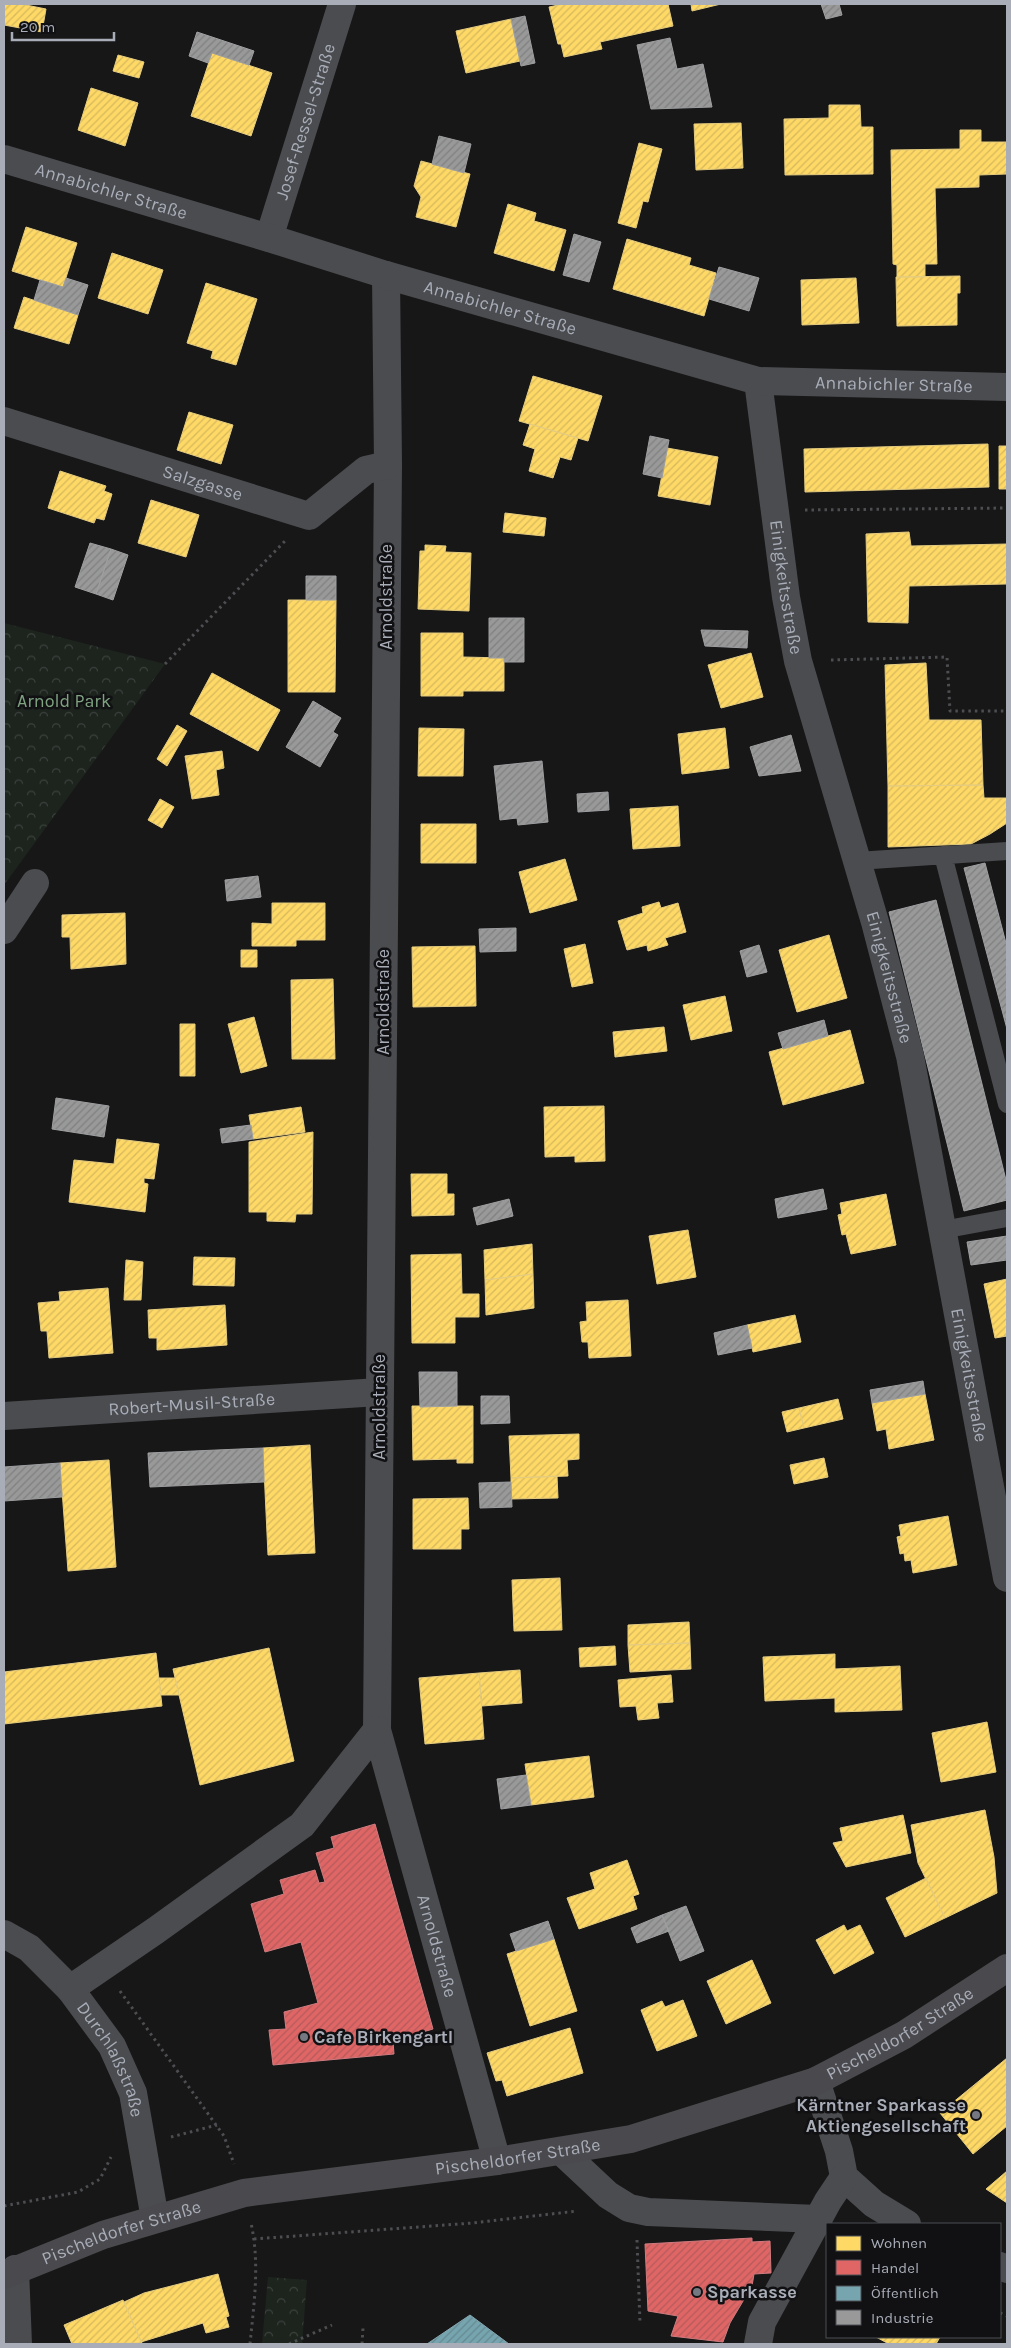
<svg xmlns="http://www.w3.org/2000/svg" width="1011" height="2348" font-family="Karla,sans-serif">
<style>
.park{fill:url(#park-crowns)}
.homes{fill:url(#homes-hatch);stroke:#e5cc7f}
.shops{fill:url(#shops-hatch);stroke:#cf7b7f}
.public{fill:url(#public-hatch);stroke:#85a7b2}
.industry{fill:url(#industry-hatch);stroke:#9e9fa2}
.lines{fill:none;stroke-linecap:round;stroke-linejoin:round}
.path{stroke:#4d4e52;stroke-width:3;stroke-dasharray:2.5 4;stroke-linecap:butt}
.service{stroke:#4b4c50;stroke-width:18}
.minor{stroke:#4b4c50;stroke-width:28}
.tertiary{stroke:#4b4c50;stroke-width:28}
.secondary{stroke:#4a4a4e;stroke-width:28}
.poi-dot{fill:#757880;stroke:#111113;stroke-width:2}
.labels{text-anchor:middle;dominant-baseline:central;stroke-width:5;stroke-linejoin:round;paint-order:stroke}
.street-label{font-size:18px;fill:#a8adb8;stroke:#111113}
.park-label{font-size:18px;fill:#7fa381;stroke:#111113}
.poi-label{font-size:18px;font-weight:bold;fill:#a8adb8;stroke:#111113;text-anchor:start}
</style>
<defs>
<pattern id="park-crowns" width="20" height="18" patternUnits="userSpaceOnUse" patternTransform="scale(1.25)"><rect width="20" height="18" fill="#1d241e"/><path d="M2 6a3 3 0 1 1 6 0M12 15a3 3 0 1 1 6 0" fill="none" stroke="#3b413d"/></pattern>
<pattern id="homes-hatch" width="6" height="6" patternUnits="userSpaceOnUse" patternTransform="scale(1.25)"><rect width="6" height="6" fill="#ffd966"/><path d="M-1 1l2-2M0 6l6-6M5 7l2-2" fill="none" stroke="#d6b85d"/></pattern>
<pattern id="shops-hatch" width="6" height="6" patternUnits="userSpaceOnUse" patternTransform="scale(1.25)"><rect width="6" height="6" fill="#e06666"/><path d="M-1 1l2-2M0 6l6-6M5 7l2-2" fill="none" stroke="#b45a5a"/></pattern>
<pattern id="public-hatch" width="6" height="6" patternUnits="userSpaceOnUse" patternTransform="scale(1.25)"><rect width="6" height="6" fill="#76a5af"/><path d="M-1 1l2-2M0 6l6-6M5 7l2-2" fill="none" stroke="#658991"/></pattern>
<pattern id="industry-hatch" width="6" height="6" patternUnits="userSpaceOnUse" patternTransform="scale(1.25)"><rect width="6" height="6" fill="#999"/><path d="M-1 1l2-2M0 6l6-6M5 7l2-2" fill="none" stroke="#7f8080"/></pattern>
</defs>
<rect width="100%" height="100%" fill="#171717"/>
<!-- park -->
<path class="park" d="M4,623l161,41 -161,221z
M268,2277l39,3 -5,64h-40z"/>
<!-- homes -->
<path class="homes" d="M4,4h17l25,5 -4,23 -38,-7z
M563,4h105l5,22 -73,16 2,7 -38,8 -3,-13h-3l-9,-37z
M691,4h30l-29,7z
M511,19l9,42 -54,12 -10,-42z
M212,53l60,20 -21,63 -60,-20z
M118,55l26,7 -5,16 -26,-7z
M91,88l47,15 -13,43 -47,-16z
M829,105h31l1,22h12v47l-88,1 -1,-56 45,-1z
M741,123l2,45 -47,2 -2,-46z
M960,130h21v12h26v32l-28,1v12l-44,1 2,76h-12v13h-28v-12l-4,-1 -2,-114 69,-1z
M639,143l23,6 -14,53 -5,-1 -7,27 -18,-5z
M421,161l49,13 -14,53 -40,-10 5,-20 -7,-11z
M508,204l28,9 -2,8 32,9 -12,41 -60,-18z
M26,227l51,16 -14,44 -51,-16z
M627,239l64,19 -2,7 27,8 -12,43 -91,-27z
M112,253l51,17 -15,44 -50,-16z
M960,276v17h-3v32l-60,1 -1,-49z
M856,278l3,45 -57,2 -1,-45z
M206,283l51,16 -21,66 -25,-7 2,-7 -26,-8z
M24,297l54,18 -9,29 -55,-16z
M533,376l69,20 -14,45 -69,-20z
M189,412l44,13 -12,39 -44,-14z
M530,424l48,14 -7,22 -11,-3 -7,21 -24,-7 6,-22 -12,-4z
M988,444l1,43 -184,5 -1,-43z
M999,446h8v43h-8z
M667,448l51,9 -8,48 -52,-9z
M60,471l46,15 -2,5 8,3 -8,26 -8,-2 -2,5 -46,-15z
M151,500l48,15 -13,42 -48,-14z
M505,513l41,5 -2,18 -41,-4z
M909,532l2,14 96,-2v40l-98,2 -1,37 -40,-1 -2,-88z
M425,545l21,1 -1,6 26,1 -2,58 -51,-2 2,-58h5z
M288,600h48l-1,92h-47z
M421,633h42v24l41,1v33h-41v5h-42z
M751,653l12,44 -42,11 -13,-43z
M926,663l3,57h52l2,65 -95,1 -3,-121z
M212,673l68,37 -22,41 -68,-37z
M177,725l10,6 -20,35 -10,-7z
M419,728l45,1 -1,47h-45z
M725,728l4,40 -47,6 -4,-40z
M222,751l2,17 -8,2 3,25 -27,4 -7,-43z
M983,785l1,13h23v25l-17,11 -19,10 -83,3v-61z
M160,799l14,8 -12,21 -14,-8z
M678,806l2,40 -47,3 -3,-40z
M421,824h55v39h-55z
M565,859l12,41 -47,13 -11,-41z
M659,902l2,6 17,-5 8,29 -21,6 3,7 -20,6 -1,-6 -20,5 -9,-29 25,-8 -1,-6z
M272,903h53v37h-29v6h-44v-23l20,1z
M125,913l1,51 -55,5 -1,-32h-8v-22z
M829,935l18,63 -50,14 -18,-62z
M585,944l8,39 -21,4 -8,-38z
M475,946l1,60 -63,1 -1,-60z
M241,950h16v17h-16z
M333,979l2,80h-43l-1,-79z
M725,996l7,35 -41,9 -8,-35z
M254,1017l13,49 -26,7 -13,-49z
M180,1024h15v52h-15z
M664,1027l3,24 -52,6 -2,-25z
M850,1030l14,53 -81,22 -14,-53z
M604,1106l1,55 -30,1v-6l-30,1 -1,-50z
M301,1107l4,25 -52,7 -4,-24z
M313,1132l-1,82h-16l-1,8 -28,-1v-9h-18v-70z
M117,1139l42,5 -5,35 -10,-1v5l4,1 -3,28 -76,-10 5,-42 40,4z
M411,1174h36v20h7v21l-42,1z
M886,1194l10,51 -45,9 -5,-20 -4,1 -4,-20 4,-1 -2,-11z
M688,1230l8,47 -39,7 -8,-48z
M532,1244l1,30 -48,6 -1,-30z
M461,1254l1,40h17v23h-24v26h-43l-1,-88z
M194,1257l41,1 -1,28 -41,-1z
M126,1260l17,2 -2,38h-17z
M533,1274l1,34 -48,7 -1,-35z
M1007,1279v57l-12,2 -11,-54z
M108,1288l5,65 -64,5 -2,-27h-6l-3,-28 22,-2 -1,-9z
M628,1300l3,56 -42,2 -1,-16h-6l-2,-20 7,-1 -1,-19z
M225,1305l2,40 -70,5v-12h-8l-1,-28z
M795,1315l6,27 -48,10 -6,-27z
M925,1394l9,46 -45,9 -3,-20 -9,2 -5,-28z
M838,1399l5,20 -39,9 -5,-20z
M412,1406h61v57h-16v-4l-44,1z
M799,1408l5,20 -17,4 -5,-20z
M579,1434v25l-12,1 1,16 -57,2 -2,-42z
M310,1445l5,108 -47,2 -5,-107z
M824,1458l4,19 -34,7 -4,-19z
M109,1460l7,107 -48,4 -8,-108z
M557,1476l1,22 -47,1v-21z
M468,1498l1,31h-8v20h-48v-50z
M948,1516l9,49 -44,8 -2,-13 -6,1 -1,-8 -4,1 -3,-17 4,-1 -2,-11z
M560,1578l2,52 -48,1 -2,-51z
M689,1622l1,21 -62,2v-20z
M690,1643l1,26 -61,3 -2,-27z
M615,1646l1,19 -36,2 -1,-19z
M269,1648l25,113 -94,24 -27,-116z
M156,1653l6,53 -158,18v-52z
M835,1654v15l65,-3 2,44 -67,2v-14l-70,3 -2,-44z
M520,1670l2,33 -40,3 -3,-33z
M479,1673l5,66 -59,5 -6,-66z
M671,1675l2,27 -16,1 2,15 -21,2 -2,-14 -16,1 -2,-27z
M159,1678h16l4,17h-18z
M987,1722l9,50 -55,10 -9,-49z
M589,1756l5,41 -63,8 -6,-41z
M985,1810l9,47 3,36 -52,25 -27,-55 -7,-38z
M903,1815l8,38 -65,14 -13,-24 10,-2 -3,-13z
M627,1860l12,34 -6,2 4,13 -58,20 -12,-31 28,-9 -5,-16z
M926,1878l19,40 -40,19 -19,-39z
M844,1925l3,6 13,-6 14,28 -40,21 -18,-34z
M554,1939l23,72 -47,15 -23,-72z
M752,1960l19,43 -45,21 -19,-43z
M683,2000l14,36 -40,15 -16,-41 21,-9 3,6z
M570,2028l13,45 -76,23 -5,-16 -6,1 -9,-28z
M1007,2058v68l-34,28 -33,-41z
M1007,2171v32l-21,-14z
M218,2274l11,42 -3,1 3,10 -23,6 -3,-10 -62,19 -17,-40 20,-9z
M123,2300l19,43 -70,1 -8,-19z
M876,2337h64l-4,7h-47z"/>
<!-- shops -->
<path class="shops" d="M375,1824l58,205 -40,12 1,13 -121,11 -4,-35 17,-1 -2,-17 34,-9 -17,-61 -36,10 -14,-48 33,-10 -4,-14 35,-10 4,13 6,-1 -9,-29 18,-5 -3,-11z
M752,2238v4l18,-1 1,32 -17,1 -2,12 -22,37 -7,19 -52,-6 7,-20 -30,-5 -3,-67z"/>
<!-- public -->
<path class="public" d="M470,2315l39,29h-82z"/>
<!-- industry -->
<path class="industry" d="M821,4h18l3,11 -16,4z
M525,16l10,47 -14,3 -10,-47z
M197,32l57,19 -5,14 -37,-12 -4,10 -19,-7z
M670,38l7,31 26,-5 9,43 -61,2 -14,-64z
M439,136l32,8 -7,29 -32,-9z
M574,234l27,8 -12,40 -26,-7z
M719,267l40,11 -10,33 -40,-12z
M66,278l22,7 -10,30 -44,-15 6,-20 23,7z
M650,436l19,4 -7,38 -19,-4z
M90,543l21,6 -15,45 -21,-7z
M111,549l17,6 -15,45 -17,-6z
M306,576h30v24h-30z
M489,618h35v44h-20v-4h-15z
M701,630l47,1 -1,17 -42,-2z
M313,701l28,17 -8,14 5,3 -18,32 -34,-20z
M791,735l10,36 -42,5 -9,-29z
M542,761l6,61 -30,3 -1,-7 -17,2 -6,-54z
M608,792l1,18 -31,2 -1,-18z
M985,863l22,84v82l-43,-161z
M258,876l3,21 -34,4 -2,-21z
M936,900l71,284v16l-43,11 -75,-299z
M516,928v23l-36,1 -1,-23z
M759,945l8,27 -20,5 -7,-26z
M824,1020l4,16 -45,13 -5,-16z
M56,1098l53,8 -5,31 -52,-8z
M251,1125l2,14 -31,4 -2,-14z
M823,1189l4,20 -49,9 -3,-19z
M509,1199l4,17 -36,9 -4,-17z
M1007,1236v24l-36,5 -4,-23z
M747,1325l5,23 -34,7 -4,-22z
M419,1372h38v34l-37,1z
M923,1381l2,13 -53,9 -2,-13z
M481,1396h28l1,27 -29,1z
M263,1448l1,34 -114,5 -2,-34z
M60,1463l2,34 -58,4v-34z
M511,1482l1,25 -32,1 -1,-25z
M526,1775l5,30 -30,4 -4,-30z
M686,1906l18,45 -24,10 -18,-46z
M662,1915l7,16 -32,12 -6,-15z
M548,1921l6,18 -38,12 -6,-17z"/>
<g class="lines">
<!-- path -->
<path class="path" d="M805,510l202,-2
M831,660l116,-3 3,54h57
M165,664l120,-123
M120,1991l104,145 10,28
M171,2137l46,-12
M4,2206l74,-14 22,-13 11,-22
M254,2239l219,-16 104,-12
M637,2240l3,83
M1000,2313l7,3
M250,2344c4,-41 10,-80 1,-121
M289,2344l43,-19
M362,2344l1,-16"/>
<!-- service -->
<path class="service" d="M943,855l64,249
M857,861l150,-10
M942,1230l65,-12"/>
<!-- minor -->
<g class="minor">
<path id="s1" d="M269,238l73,-234"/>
<path id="s2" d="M386,275l2,190 -11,1265 120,431"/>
<path id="s3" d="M758,381l28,216 12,64 77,261 35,134 97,522"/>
<path id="s4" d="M4,421l305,95 57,-46 22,-5"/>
<path d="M4,930l31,-47"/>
<path id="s5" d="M4,1416l375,-24"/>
<path id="s6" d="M4,1934l25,14 41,41 42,57 21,47 22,126"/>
<path d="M70,1989l85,-58 147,-106 75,-95"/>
<path d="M816,2081l23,70 5,26 30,27 33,20"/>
<path d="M561,2151l47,44 21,13 19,4 170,7"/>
<path d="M1000,2266l7,3"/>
<path d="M15,2269l3,75"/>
<path d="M758,2344l4,-22 66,-121 16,-24"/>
</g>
<!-- tertiary -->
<path class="tertiary" id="s7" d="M4,159l265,79 117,37 372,106 249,6"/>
<!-- secondary -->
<path class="secondary" id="s8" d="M4,2275l99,-40 141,-42 253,-32 134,-22 185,-58 88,-46 103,-67"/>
</g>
<!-- markers -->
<g class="poi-dot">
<circle cx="304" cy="2037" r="5"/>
<circle cx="976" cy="2115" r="5"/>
<circle cx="697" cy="2292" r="5"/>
</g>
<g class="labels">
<!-- street labels -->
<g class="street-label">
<text stroke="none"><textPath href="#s1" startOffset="122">Josef-Ressel-Straße</textPath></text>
<text stroke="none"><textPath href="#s7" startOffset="112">Annabichler Straße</textPath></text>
<text stroke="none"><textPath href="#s7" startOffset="518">Annabichler Straße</textPath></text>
<text stroke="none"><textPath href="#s7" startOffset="922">Annabichler Straße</textPath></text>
<text stroke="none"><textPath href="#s4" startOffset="208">Salzgasse</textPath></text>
<text stroke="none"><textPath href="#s3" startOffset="208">Einigkeitsstraße</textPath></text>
<text transform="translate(386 597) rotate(-90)">Arnoldstraße</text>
<text stroke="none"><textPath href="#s3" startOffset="612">Einigkeitsstraße</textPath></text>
<text transform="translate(383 1002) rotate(-90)">Arnoldstraße</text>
<text stroke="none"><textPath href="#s3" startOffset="1018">Einigkeitsstraße</textPath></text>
<text stroke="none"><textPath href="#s5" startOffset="188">Robert-Musil-Straße</textPath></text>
<text transform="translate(379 1407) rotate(-90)">Arnoldstraße</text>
<text stroke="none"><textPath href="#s2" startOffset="1679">Arnoldstraße</textPath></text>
<text stroke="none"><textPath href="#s8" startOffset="935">Pischeldorfer Straße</textPath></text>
<text stroke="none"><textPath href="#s6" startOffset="169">Durchlaßstraße</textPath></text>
<text stroke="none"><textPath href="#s8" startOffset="530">Pischeldorfer Straße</textPath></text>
<text stroke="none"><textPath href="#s8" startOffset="125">Pischeldorfer Straße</textPath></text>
</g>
<!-- park labels -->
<g class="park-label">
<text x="64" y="701">Arnold Park</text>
</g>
<!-- poi labels -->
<g class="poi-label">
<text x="314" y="2037">Cafe Birkengartl</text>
<text x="966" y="2105" text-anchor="end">Kärntner Sparkasse<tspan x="966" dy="21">Aktiengesellschaft</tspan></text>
<text x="707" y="2292">Sparkasse</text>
</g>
</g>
<!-- border -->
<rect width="1011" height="2348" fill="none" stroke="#a8adb8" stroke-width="10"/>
<!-- legend -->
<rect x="826" y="2223" width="175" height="115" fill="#111113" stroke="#4d4f55"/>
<rect x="836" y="2236" width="25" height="15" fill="#ffd966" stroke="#4d4f55"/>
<text x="871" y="2248" font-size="15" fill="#a8adb8">Wohnen</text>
<rect x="836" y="2260" width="25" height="15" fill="#e06666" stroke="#4d4f55"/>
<text x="871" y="2273" font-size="15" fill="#a8adb8">Handel</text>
<rect x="836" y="2286" width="25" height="15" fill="#76a5af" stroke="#4d4f55"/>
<text x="871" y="2298" font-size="15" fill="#a8adb8">Öffentlich</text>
<rect x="836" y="2310" width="25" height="15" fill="#999999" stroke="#4d4f55"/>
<text x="871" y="2323" font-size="15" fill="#a8adb8">Industrie</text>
<!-- scale -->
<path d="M12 32v8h102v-8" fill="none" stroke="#a8adb8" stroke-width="2.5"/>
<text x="20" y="32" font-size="15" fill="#a8adb8" stroke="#111113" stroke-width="4" paint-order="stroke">20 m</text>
</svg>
